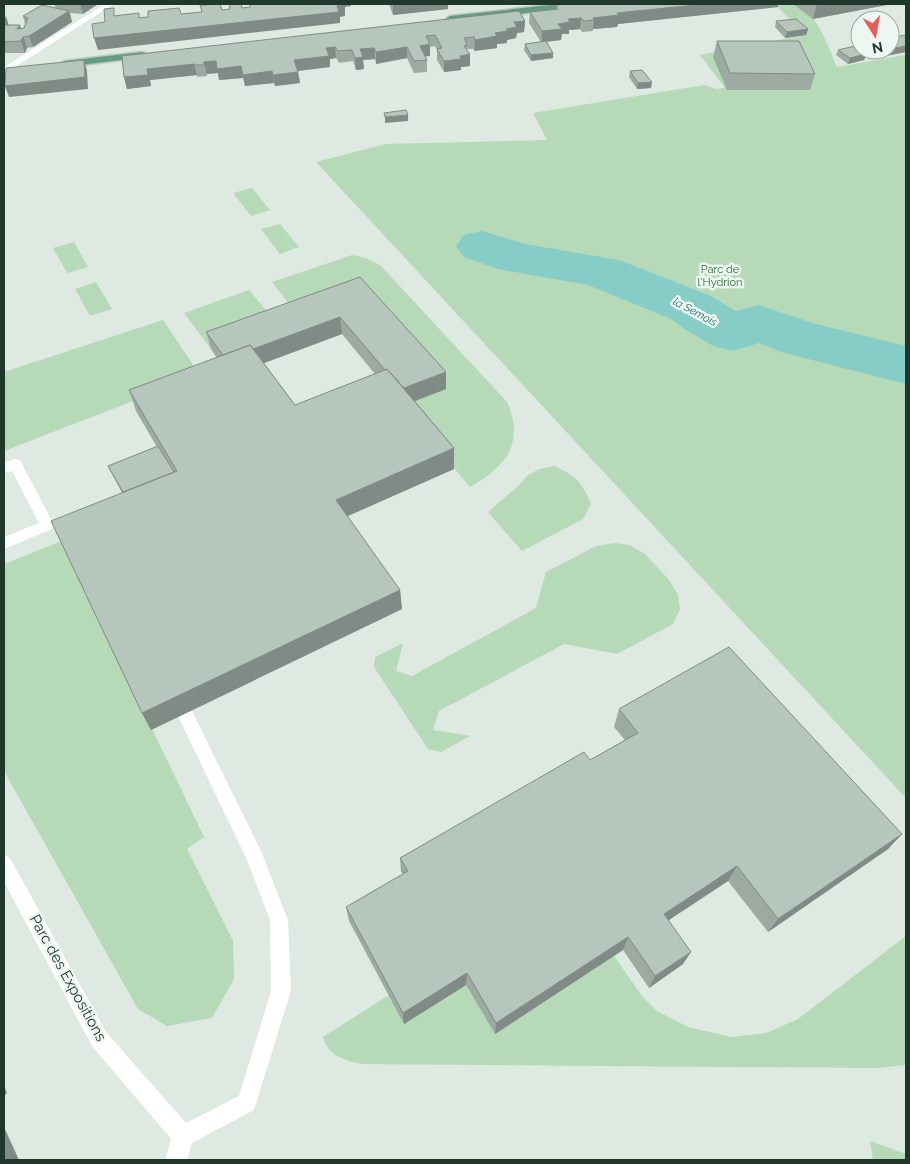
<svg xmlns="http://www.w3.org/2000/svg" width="910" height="1164" font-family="Raleway,sans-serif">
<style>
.green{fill:#b6d9b8;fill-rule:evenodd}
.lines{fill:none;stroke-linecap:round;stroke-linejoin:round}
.river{fill:#86cdc8;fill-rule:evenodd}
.major-casing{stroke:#c1c7c4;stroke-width:3}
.minor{fill:#fff;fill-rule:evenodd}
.major{fill:#639d81;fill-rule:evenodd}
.wall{fill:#9daaa2;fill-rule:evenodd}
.shaded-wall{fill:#7f8b84}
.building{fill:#b6c6bc;stroke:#7f8b84}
.labels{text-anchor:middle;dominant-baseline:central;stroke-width:5;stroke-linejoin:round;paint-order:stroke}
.far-park-label{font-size:11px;fill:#2c6c36;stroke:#edf6f0}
.far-water-label{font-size:11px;font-style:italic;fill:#1d706b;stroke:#edf6f0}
.near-street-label{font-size:15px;fill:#20372c;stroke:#edf6f0}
</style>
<rect width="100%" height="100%" fill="#dde9e1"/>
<!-- green -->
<path class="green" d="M774,4c6,0 15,-2 20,0 25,11 33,40 43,63l69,-12v743l-590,-636 70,-18 161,-4 -14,-27 171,-28 12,4 9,-1 -25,-33 106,-20zM714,58l96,32h-83z
M252,188l18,22 -19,6 -18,-23z
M280,224l19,23 -19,7 -19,-25z
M74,242l14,25 -21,6 -14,-25z
M352,255l14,3 14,7 127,137c18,41 -1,65 -37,85l-68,-81 43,-17 -83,-95 -63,23 -27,-35z
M96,282l16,27 -22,7 -15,-27z
M249,290l29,35 -67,24 -27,-36z
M163,320l37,55 -196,76v-79z
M555,466c21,11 27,15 36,38l-8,15 -61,32 -34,-39 29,-25 10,-11 12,-7z
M62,541l142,296 -17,12 46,92 1,38 -22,39 -45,8 -29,-17 -134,-238v-207z
M614,543l15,2 16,9 24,26 9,15 2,14 -7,15 -56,30 -53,-10 -125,67 -6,19 37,6 -29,16 -13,-3 -54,-82 1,-10 28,-14 -7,28 16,5 124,-68 10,-36 50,-26z
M906,936v129l-31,3 -513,-4c-18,-4 -34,-8 -39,-27l66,-42 16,28 61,-38 29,49 119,-78 28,40 15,15 31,16 43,10 35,-4 32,-14z
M870,1141l36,13v6h-33z"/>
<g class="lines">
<!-- river -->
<path class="river" d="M482,231l43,13 94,16 90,35 27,16 22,-6 58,19 90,22v38l-125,-32 -22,-9 -26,8 -20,-5 -30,-18 -12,-9 -83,-34 -90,-16 -34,-12 -8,-11 8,-11z"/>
<!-- major casing -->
<g class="major-casing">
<path id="major" d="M559,4h23l-4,3 -128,15 -4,-3 4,-3z
M142,52l3,1v4l-80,10 -5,-3 5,-3z"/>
</g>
<!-- minor -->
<path class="minor" d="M105,4h9l-110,70v-7z
M15,459l5,1 34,65 -2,4 -48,20v-12l35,-14 -27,-52 -8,2v-10z
M185,707l6,2 70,142 27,69 3,71 -37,119 -62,33 -5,17h-22l6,-21 -79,-93 -88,-164v-27l6,3 96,174 80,91 53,-27 32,-105 -1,-71 -23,-60 -70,-146 2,-5z"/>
<!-- major -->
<use href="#major" class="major"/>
</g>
<!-- wall -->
<path class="wall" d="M54,4h44l-15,10 -13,-1 2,9 -39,25 -6,1 -2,5h-21v-37l5,9 12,3h3l1,-4 -2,-8 33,-8z
M389,4h68l-9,1v4l-55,6z
M568,4h210v3l-160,17 -1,3 -24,2v2l-11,1 -2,-3 -11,1v4h-7l-1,6 -15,2 7,11v5l-22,3 -7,-11 1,-6 16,-2 -12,-19 1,-11 26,-3v-4z
M793,4h99l-79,15z
M525,21l-1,11 -7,1 -1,5 -9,2v3l-10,1v4l-23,3v-2h-7l3,17 -9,1v3l-17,2 -7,-12v-10l-2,-4 -5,1v9h-5l2,4v12l-13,1 -7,-15 -31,6 -1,-5 -12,1 1,9 -8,1 -3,-9 -14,2 -3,-5 -6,1v8l-32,4 2,12 -25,3 -1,-3 -29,3 -2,-8 -24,2 -1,-7 -12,1 1,2 -10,1v-2l-47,5 1,6 -24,3 -3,-12 -2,-21z
M776,21l32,8 -2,6 -21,3 -10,-11z
M906,35v17l-36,7 -4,-3 -2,4 -16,4 -12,-9 2,-5 21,-2 1,-4v6h30z
M717,41l98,33 -5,16h-83l-14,-33z
M630,71l21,17 -14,1 -8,-12z
M360,277l86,95v17l-31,12 39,47v21l-107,47 53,74 2,19 -251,121 -9,-17 -20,-220 -14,-27 49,-19 -21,-36 -7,-21 88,-32 -6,-9 -5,-17zM342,334l33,40 -80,31 -31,-42z
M619,709l283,125 -14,15 -120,83 -40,-51 -60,39 15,44 -34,24 -26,-38 -128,84 -29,-49 -62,39 -55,-103 -3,-14 57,-33 -2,-2 -1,-14 190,-98 35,-20 -11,-13z"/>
<!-- shaded-wall -->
<path class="shaded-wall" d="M80,4h18l-15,10z
M342,4h9v2l-6,1v9l-5,1v6l-242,27 -4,-12 243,-32z
M393,4h64l-9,1v4l-55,6z
M705,4h73v3l-160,17 -1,3 -24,2 1,-9 -1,-2 24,-5z
M817,4h75l-79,15z
M69,11l3,11 -39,25 -4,-11z
M6,15l3,12 -2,7 -3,-10z
M581,18l-1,11 -11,1v4h-7l-1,6 -19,2v-11l26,-12z
M525,21l-1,11 -7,1 -1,5 -9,2v3l-10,1v4l-23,3 1,-11 31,-11 8,-7z
M20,25l7,23 -2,5 -8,-24z
M808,29l-2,6 -21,3 2,-6z
M430,44v12l-10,1v-11z
M906,46v6l-36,7 2,-6z
M335,47l1,11 -6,1v8l-34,4 -2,-11 32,-12z
M407,47v11l-31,6v-12z
M374,48l1,11 -12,1 1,9 -8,1 -1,-12 5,-9z
M553,53v5l-22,3v-6z
M470,54v12l-9,1v3l-17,2v-11l16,-5z
M866,54l-2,6 -16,4 2,-6z
M84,60l3,11 1,18 -79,8 -4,-11z
M216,61l25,5 2,12 -24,2 -1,-7 -12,1 1,2 -3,-14z
M194,64l3,11 -47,5 1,6 -24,3 -3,-12 23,-8z
M272,71l2,12 -29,3 -2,-11z
M298,72l2,11 -25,3 -2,-11z
M652,82l-1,6 -14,1 1,-6z
M408,115v6l-23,2v-6z
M340,317l2,17 -113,42 -4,-17z
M446,372v17l-44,17 -1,-17z
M454,448v21l-115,51 -3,-20z
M400,590l2,19 -251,121 -9,-17z
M902,834l-14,15 -120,83 10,-13z
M737,866l-9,15 -71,47 7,-14z
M628,937l-5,13 -128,84 1,-11z
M691,952l-8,12 -34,24 6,-12z
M467,973l-1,12 -62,39 -1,-11z
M4,1086l3,7 -3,3z
M4,1127l15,33h-13l-2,-4z"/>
<!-- building -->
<path class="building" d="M206,4h14l2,6 8,-1 -1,-5h12l1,4 8,-1v-3h94l1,1 -8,1 2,6 -245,26 -2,-14 13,-2 -1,-13 10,-1v8l25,-3v5l9,-1v-6l31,-3 2,6 21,-2 -2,-7h6z
M568,4h137l-88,9 2,2 -26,3 1,2 -10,1 -3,-3 -13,1 2,3 -12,2 4,5 -20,2 -12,-19 28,-3 -2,-4z
M42,5l27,6 -40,25 -6,1 -2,4 -17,1v-17h16l-3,4 7,-1 4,-10 -5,-2z
M519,11l6,10 -11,1 3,5 -11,2 2,2 -13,2 2,3 -22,4 -1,-3 -10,1 3,7 -3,1 6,8 -10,2 1,3 -17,2 -7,-12 5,-1 -7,-13 -9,1 4,8 -10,2 7,14 -13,1 -7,-14 -31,5 -2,-4 -14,1 3,8 -8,1 -3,-8 -14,1 -3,-4 -9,1 3,8 -35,4 4,12 -25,3 -1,-4 -29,4 -2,-9 -24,3 -1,-8 -12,1v3h-9l-1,-1 -47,5 1,6 -24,2 -2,-21z
M796,19l12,10 -21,3 -11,-11z
M906,35v11l-16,3v-11z
M546,41l7,12 -22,2 -6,-11z
M717,41h82l16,33 -85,-1z
M855,46l11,8 -16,4 -12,-8z
M867,50h20l-15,3z
M84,60l1,17 -80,9 1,-18z
M642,70l10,12 -14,1 -8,-12z
M406,110l2,5 -23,2 -1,-4z
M360,277l86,95 -42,16 -17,-19 -2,1 -45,-53 -87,32 -3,-4 -27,10 -17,-23z
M250,345l45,60 92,-36 67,79 -118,52 64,90 -258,123 -91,-192 126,-50 -48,-81z
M158,446l16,26 -51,20 -15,-26z
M729,647l173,187 -124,85 -41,-53 -73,48 27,38 -36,24 -27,-39 -132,86 -29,-50 -64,40 -57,-106 62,-36 -8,-13 184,-106 6,8 48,-27 -19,-24z"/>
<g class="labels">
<!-- far-park labels -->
<g class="far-park-label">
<text x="720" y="269">Parc de<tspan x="720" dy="13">l'Hydrion</tspan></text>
</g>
<!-- far-water labels -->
<g class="far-water-label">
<text transform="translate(695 312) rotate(28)">la Semois</text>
</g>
<!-- near-street labels -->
<g class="near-street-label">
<text transform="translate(68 978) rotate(61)">Parc des Expositions</text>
</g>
</g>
<!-- border -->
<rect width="910" height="1164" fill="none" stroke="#20372c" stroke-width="10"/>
<!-- north arrow -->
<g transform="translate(875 35) rotate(169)"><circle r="24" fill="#edf6f0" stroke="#9baaa2"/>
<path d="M0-4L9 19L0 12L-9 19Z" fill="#ec5b57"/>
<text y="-8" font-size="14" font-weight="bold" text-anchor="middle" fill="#20372c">N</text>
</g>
</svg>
